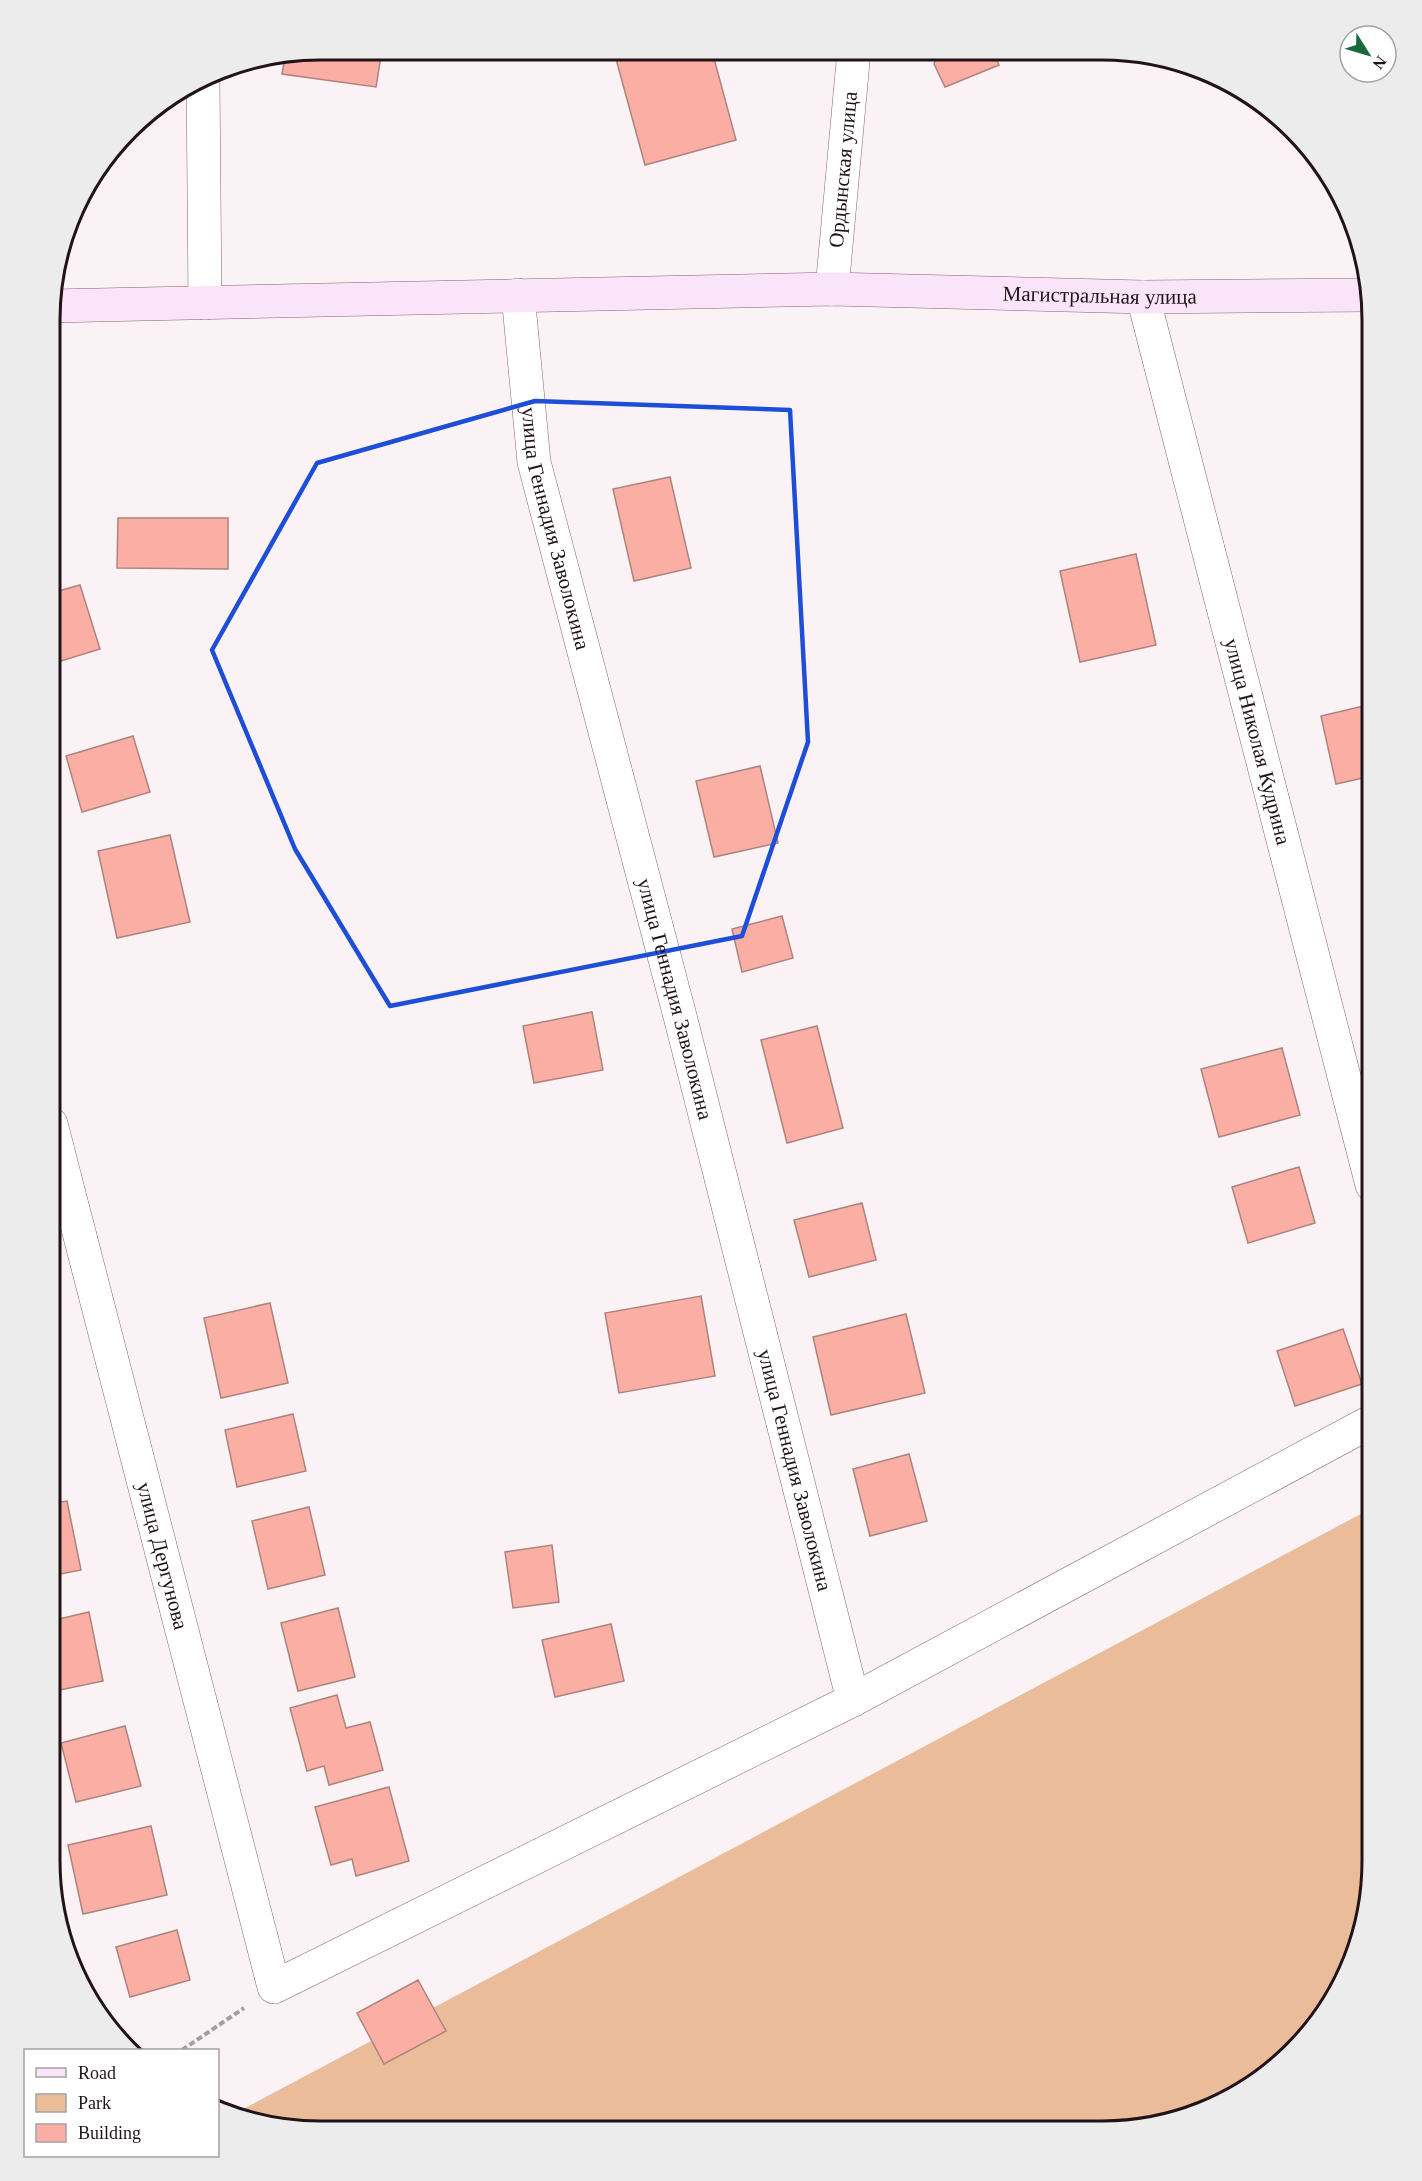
<svg xmlns="http://www.w3.org/2000/svg" width="1422" height="2181" font-family="'Times New Roman',serif">
<style>
.green{fill:#eabc99}
.building{fill:#fbafa4;stroke:#ab847e;stroke-width:1.5}
.lines{fill:none;stroke-linecap:round;stroke-linejoin:round}
.street-casing{stroke:#886470;stroke-width:34}
.secondary-casing{stroke:#886470;stroke-width:34}
.path{stroke:#a79ca0;stroke-width:4;stroke-dasharray:6 3;stroke-linecap:butt}
.street{stroke:#fff;stroke-width:33}
.secondary{stroke:#f9e4f9;stroke-width:33}
.marked{fill:none;stroke:#1d4ed8;stroke-width:4.5;stroke-linejoin:round}
.labels{text-anchor:middle;dominant-baseline:central;stroke-width:4.5;stroke-linejoin:round;paint-order:stroke}
.street-label{font-size:21px;fill:#211318;stroke:#fff}
.rim{fill:none;stroke:#211318;stroke-width:3}
</style>
<rect width="100%" height="100%" fill="#fbf2f5"/>
<!-- green -->
<path class="green" d="M1372,1508v371l-14,69 -41,77 -50,50 -61,36 -104,20 -817,-2 -53,-14z"/>
<!-- building -->
<path class="building" d="M320,50h62l-6,37 -94,-13 3,-17z
M647,50l65,1 24,89 -91,25 -29,-106z
M938,51h55l6,14 -54,22 -11,-23z
M670,477l21,91 -57,13 -21,-92z
M118,518h110v51l-111,-1z
M1136,554l20,91 -76,17 -20,-91z
M80,585l20,64 -49,15v-71z
M1372,704v72l-36,8 -15,-68z
M133,736l17,56 -68,20 -16,-56z
M760,766l18,77 -64,14 -18,-76z
M170,835l20,87 -73,16 -19,-87z
M782,916l11,42 -51,14 -10,-43z
M592,1012l11,58 -69,13 -11,-57z
M817,1026l26,102 -56,15 -26,-103z
M1282,1048l18,67 -81,22 -18,-68z
M1299,1167l16,56 -67,20 -16,-56z
M862,1203l14,57 -67,17 -15,-57z
M701,1296l14,80 -96,17 -14,-80z
M270,1303l18,80 -67,15 -17,-80z
M906,1314l19,79 -94,22 -18,-78z
M1343,1329l19,55 -67,22 -18,-55z
M293,1414l13,57 -69,16 -12,-57z
M50,1424l8,30 -8,2z
M909,1454l18,67 -57,15 -17,-67z
M67,1501l14,69 -31,6v-72z
M309,1507l16,68 -57,14 -16,-68z
M552,1545l7,57 -46,6 -8,-56z
M338,1608l17,69 -57,14 -17,-68z
M89,1612l14,69 -53,11v-71z
M611,1624l13,57 -69,16 -13,-57z
M337,1695l9,33 24,-6 13,48 -54,15 -5,-19 -17,5 -17,-63z
M125,1726l16,60 -65,16 -15,-59z
M389,1787l20,74 -53,15 -4,-17 -21,6 -16,-58z
M151,1826l16,69 -84,19 -15,-69z
M177,1930l13,50 -60,17 -14,-50z
M418,1980l28,51 -62,33 -27,-51z"/>
<g class="lines">
<!-- street casing -->
<g class="street-casing">
<g id="street">
<path d="M203,79l2,224"/>
<path id="s1" d="M832,289l22,-238"/>
<path id="s2" d="M518,295l16,167 147,558 172,680"/>
<path id="s3" d="M1143,297l229,888"/>
<path id="s4" d="M51,1124l223,863 579,-287 519,-279"/>
</g>
</g>
<!-- secondary casing -->
<g class="secondary-casing">
<g id="secondary">
<path id="s5" d="M52,306l780,-17 311,8 224,-2"/>
</g>
</g>
<!-- path -->
<path class="path" d="M182,2050l62,-42"/>
<!-- street -->
<use href="#street" class="street"/>
<!-- secondary -->
<use href="#secondary" class="secondary"/>
</g>
<!-- marked area -->
<path class="marked" d="M535,401l255,9 18,332 -66,194 -352,70 -95,-157 -83,-199 105,-187z"/>
<g class="labels">
<!-- street labels -->
<g class="street-label">
<text stroke="none"><textPath href="#s1" startOffset="120">Ордынская улица</textPath></text>
<text stroke="none"><textPath href="#s5" startOffset="1048">Магистральная улица</textPath></text>
<text stroke="none"><textPath href="#s2" startOffset="237">улица Геннадия Заволокина</textPath></text>
<text stroke="none"><textPath href="#s3" startOffset="459">улица Николая Кудрина</textPath></text>
<text stroke="none"><textPath href="#s2" startOffset="723">улица Геннадия Заволокина</textPath></text>
<text stroke="none"><textPath href="#s2" startOffset="1209">улица Геннадия Заволокина</textPath></text>
<text stroke="none"><textPath href="#s4" startOffset="446">улица Дергунова</textPath></text>
</g>
</g>
<!-- crop -->
<path d="M0 0H1422V2181H0ZM320 60H1102A260 260 0 0 1 1362 320V1861A260 260 0 0 1 1102 2121H320A260 260 0 0 1 60 1861V320A260 260 0 0 1 320 60Z" fill="#edeced" fill-rule="evenodd"/>
<path class="rim" d="M320 60H1102A260 260 0 0 1 1362 320V1861A260 260 0 0 1 1102 2121H320A260 260 0 0 1 60 1861V320A260 260 0 0 1 320 60Z"/>
<!-- legend -->
<rect x="24" y="2049" width="195" height="108" fill="#ffffff" stroke="#a6a1a3" stroke-width="1.5"/>
<rect x="36" y="2068" width="30" height="9" fill="#f9e4f9" stroke="#a6a1a3" stroke-width="1.5"/>
<text x="78" y="2079" font-size="18" fill="#211318">Road</text>
<rect x="36" y="2094" width="30" height="18" fill="#eabc99" stroke="#a6a1a3" stroke-width="1.5"/>
<text x="78" y="2109" font-size="18" fill="#211318">Park</text>
<rect x="36" y="2124" width="30" height="18" fill="#fbafa4" stroke="#a6a1a3" stroke-width="1.5"/>
<text x="78" y="2139" font-size="18" fill="#211318">Building</text>
<!-- north arrow -->
<g transform="translate(1368 54) rotate(127)"><circle r="28" fill="#ffffff" stroke="#a6a1a3" stroke-width="1.5"/>
<path d="M0-4.5L10 22L0 15L-10 22Z" fill="#196a3a"/>
<text y="-9" font-size="16" font-weight="bold" text-anchor="middle" fill="#211318">N</text>
</g>
</svg>
